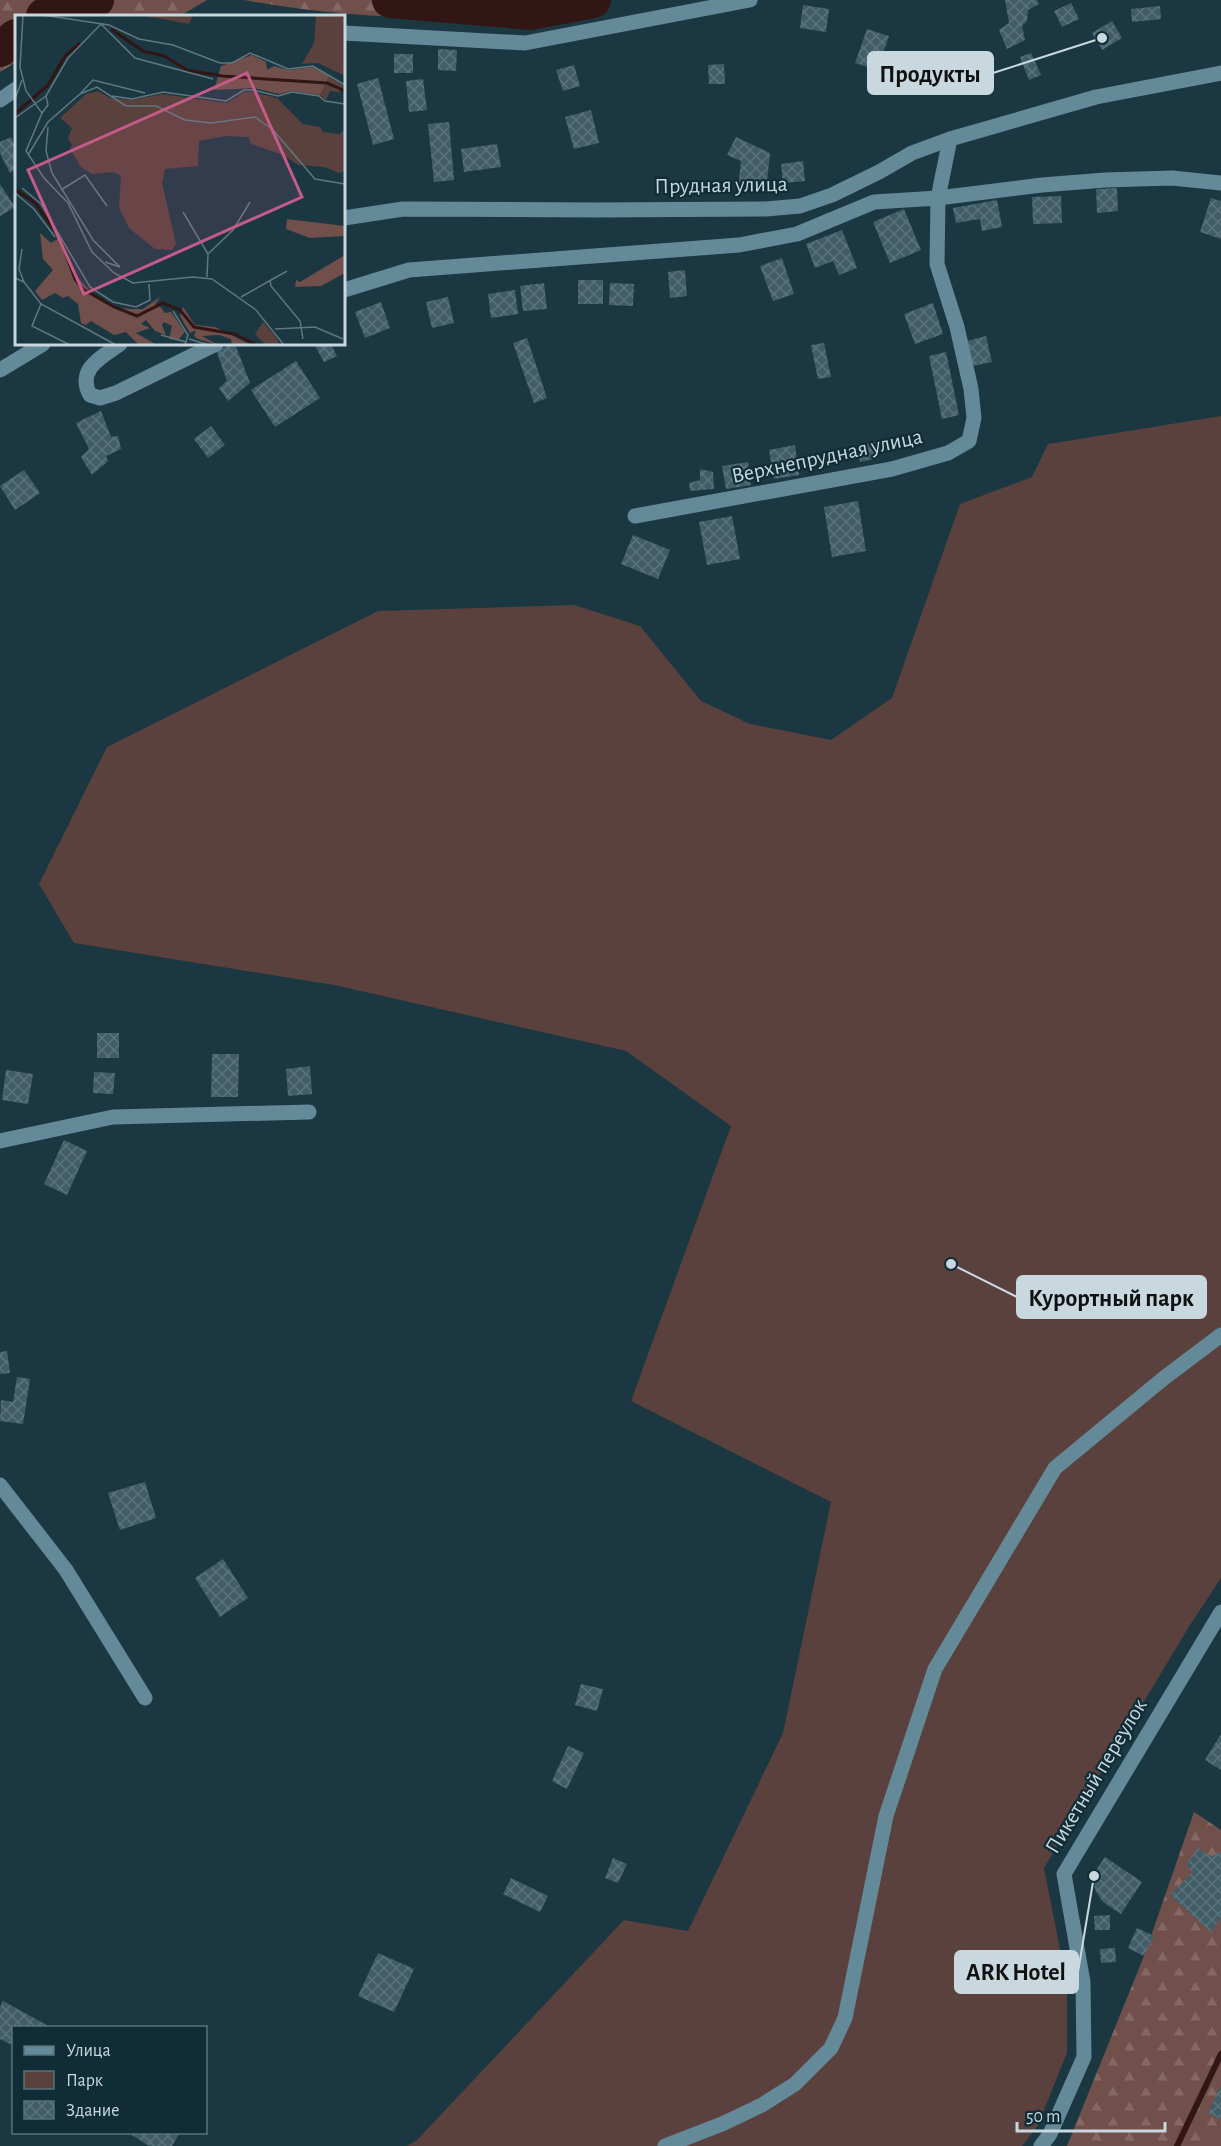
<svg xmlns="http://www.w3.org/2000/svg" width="1221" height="2146" font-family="'Alegreya Sans',sans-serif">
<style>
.forest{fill:url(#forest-firs)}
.park{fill:#5a413d}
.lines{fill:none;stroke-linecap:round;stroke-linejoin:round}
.stream{stroke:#321613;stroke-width:6}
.river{stroke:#321613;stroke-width:36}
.building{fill:url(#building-cross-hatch)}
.minor{stroke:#648a99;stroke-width:15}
.labels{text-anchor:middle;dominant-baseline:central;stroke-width:4.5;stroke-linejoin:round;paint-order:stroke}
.street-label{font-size:22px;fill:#c8d8de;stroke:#102d37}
.inset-river{fill:none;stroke:#321613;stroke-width:3}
.inset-road{fill:none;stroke:#607780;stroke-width:1.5}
.view{fill:#c45b89;fill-opacity:0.15;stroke:#c45b89;stroke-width:3}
.inset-edge{fill:none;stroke:#c8d8de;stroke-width:3}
.leader{fill:none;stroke:#c8d8de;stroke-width:2}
.callout-dot{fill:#c8d8de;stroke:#102d37;stroke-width:2}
.callout{fill:#c8d8de;stroke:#c8d8de;stroke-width:2}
.callout-label{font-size:24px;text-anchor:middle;font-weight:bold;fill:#111}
</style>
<defs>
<pattern id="forest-firs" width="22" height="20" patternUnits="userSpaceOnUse" patternTransform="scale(1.5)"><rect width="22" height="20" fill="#71504b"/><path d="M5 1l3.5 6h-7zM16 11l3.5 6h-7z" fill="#846864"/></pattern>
<pattern id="building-cross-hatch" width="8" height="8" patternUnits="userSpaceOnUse" patternTransform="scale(1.5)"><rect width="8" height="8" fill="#405d68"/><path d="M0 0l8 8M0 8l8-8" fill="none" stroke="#5a747d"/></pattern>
</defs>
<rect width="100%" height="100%" fill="#1b3742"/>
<!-- forest -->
<path class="forest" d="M0,0h207l-27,16h-164v46l-16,10z
M244,0h311v20c-38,3 -76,1 -114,-1 -66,-2 -132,-7 -197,-19z
M1194,1812l27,18v316h-154l77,-190z"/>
<!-- park -->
<path class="park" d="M1221,416v1162l-31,47 -146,243 23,117v68l-30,74 -15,19h-615l10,-6 207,-220 64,11 95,-198 48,-231 -200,-101 100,-275 -105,-75 -292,-66 -260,-42 -35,-59 68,-137 271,-136 196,-6 66,21 61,75 49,23 81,16 61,-42 68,-194 72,-27 16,-33z"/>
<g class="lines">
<!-- stream -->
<path class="stream" d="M1177,2146l44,-92"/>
<!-- river -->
<path class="river" d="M390,0l140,12 63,-12
M44,16l52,-16
M0,49l16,-12"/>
</g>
<!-- building -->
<path class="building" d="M1005,0h32l2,4 -11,6 -1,11 -5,5 3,14 -18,9 -8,-19 10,-7z
M1071,3l8,16 -17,8 -8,-16z
M803,5l26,4 -3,23 -26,-4z
M1160,6l1,13 -29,3 -1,-13z
M1112,21l10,17 -20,12 -10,-17z
M867,29l22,7 -12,34 -22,-7z
M438,49l19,1 -1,21 -18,-1z
M1031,53l10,22 -12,5 -9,-23z
M394,54h19v19h-19z
M724,64l1,20h-16l-1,-19z
M574,65l6,21 -17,5 -7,-21z
M378,78l16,61 -21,6 -16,-61z
M423,79l4,31 -18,2 -3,-31z
M591,110l8,33 -25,6 -9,-32z
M449,122l5,58 -20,2 -6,-58z
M11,137l5,12v20l-6,4 -10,-20v-11z
M736,137l34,16 -4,38 -28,-3 3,-27 -14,-6z
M497,144l4,23 -37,5 -3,-23z
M803,161l2,20 -22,2 -2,-19z
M0,184l15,23 -15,9z
M1117,188l1,23 -21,2 -1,-24z
M1061,196l1,27 -29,1 -1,-27z
M1211,198l10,3v38l-21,-7z
M997,200l5,27 -20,4 -2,-12 -24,4 -3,-15z
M904,209l17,41 -31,13 -17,-41z
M842,230l15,38 -18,7 -6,-14 -18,7 -9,-24z
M782,258l12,36 -21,7 -13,-35z
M685,270l2,26 -17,2 -2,-26z
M578,280h25v24h-25z
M544,283l3,26 -24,2 -3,-25z
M610,283l24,1 -1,22 -24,-1z
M515,290l3,24 -27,4 -3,-24z
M448,297l6,26 -22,5 -6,-26z
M381,302l9,26 -25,10 -10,-26z
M933,303l10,31 -28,10 -11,-30z
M986,336l6,26 -20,4 -5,-25z
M527,338l20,60 -13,5 -21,-60z
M824,343l7,34 -13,2 -7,-34z
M235,344l15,39 -22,18 -9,-13 8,-7 -11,-31z
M314,344h17l6,12 -13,6z
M946,352l13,63 -17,4 -13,-63z
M296,361l24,37 -45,29 -24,-37z
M101,411l10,26 7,-1 3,13 -15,7 2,5 -16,14 -11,-18 8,-8 -13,-26z
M211,426l14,19 -17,13 -14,-19z
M875,442l3,16 -18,4 -3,-16z
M795,445l4,30 -25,4 -5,-29z
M748,462l3,23 -25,4 -4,-23z
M700,469l13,3 1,17 -24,2 -1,-8 11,-3z
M24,470l16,23 -25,17 -15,-24z
M858,501l8,50 -34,6 -8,-50z
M732,516l8,43 -33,6 -8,-43z
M633,535l37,15 -12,29 -37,-15z
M97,1033h22v25h-22z
M212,1054h27l-1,43h-27z
M310,1066l2,28 -24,2 -2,-27z
M6,1070l27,4 -5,30 -26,-4z
M94,1072l21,1 -2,21 -20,-1z
M64,1140l23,11 -20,44 -23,-11z
M7,1351l3,22 -10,1v-22z
M17,1377l13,2 -7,45 -23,-3 1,-21 12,2z
M145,1482l11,36 -36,12 -12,-37z
M223,1559l25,39 -28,19 -25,-39z
M581,1684l22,5 -6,22 -22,-6z
M1221,1734v36l-16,-10z
M568,1746l16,7 -17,36 -15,-8z
M1198,1848l13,9 10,-5v66l-10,14 -41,-37 23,-23 -7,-8z
M1105,1857l37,25 -21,32 -18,-12 -8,-12 -1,-17z
M613,1858l14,6 -9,19 -13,-5z
M511,1878l37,18 -8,16 -37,-18z
M1110,1915v15h-15l-1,-14z
M1137,1928l17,8 -10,20 -16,-8z
M1115,1948l1,14 -15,1 -1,-14z
M378,1953l36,16 -20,43 -36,-16z
M3,2001l49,27h-38v18l-14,-7v-32z
M1221,2085v34l-13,-6z
M127,2132h53l-8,14h-23z"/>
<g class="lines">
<!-- minor -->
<path class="minor" d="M344,33l181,10 225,-43
M0,100l16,-11
M344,218l59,-9 194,1 169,-1 34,-3 32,-11 47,-23 33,-19 38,-14 146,-42 125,-24
M344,290l65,-20 330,-25 58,-11 77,-32 64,-4 104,-13 63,-5 67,-2 49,5
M120,344c-18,13 -44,25 -30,51l10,3 16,-5 100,-49
M0,370l43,-26
M635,516l257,-47 56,-16 21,-12 5,-23 -3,-29 -14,-62 -20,-63 1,-66 12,-59
M0,1141l113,-24 196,-5
M0,1485l66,85 79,128
M665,2146l57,-22 40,-19 33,-21 36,-36 14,-30 41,-202 49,-147 120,-201 109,-90 57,-43
M1041,2146l9,-12 34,-77 -1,-75 -19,-108 157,-262"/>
</g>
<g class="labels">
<!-- street labels -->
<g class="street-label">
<text transform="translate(721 185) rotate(-1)">Прудная улица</text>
<text transform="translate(827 456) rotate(-12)">Верхнепрудная улица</text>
<text transform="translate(1096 1776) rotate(-59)">Пикетный переулок</text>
</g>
</g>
<!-- overview -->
<g transform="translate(15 15)">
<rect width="330" height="330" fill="#1b3742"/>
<path d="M314,61l15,10 -5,6 -9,-1 -4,9 -6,-5zM248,307l12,14 5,9h-14l-11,-11z" fill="#5a413d"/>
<path d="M237,40l14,7 1,8 7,-4 14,4 25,-3 16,9 -9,19 -28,-4 -13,3 -25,-6 -40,2 7,-24zM272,204l58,7v10l-35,2 -24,-9zM25,218l11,10 10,-6 12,35 22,25 21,11 17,1h10l17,-12 -8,13 7,-5 6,8 6,-1 14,20 -7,8 -9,-1 3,-13 -8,-4 -2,3 4,10 -11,-4 -9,-11 -5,4 9,4 -14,5 21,12h-18l-13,-13 -12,3 -23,-14 -5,4 -5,-2 -3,-19 -10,-8 -5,2 -8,-5 -13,7 -7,-9 18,-21 -10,-11zM330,240v18l-24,13 -26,1 1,-7 4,2zM168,292l12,18 20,2 36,18h-19l-1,-6 -12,-4 -17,1 16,9 -20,-6 -4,-3 2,-6 -6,3 -10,-17z" fill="#71504b"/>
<path d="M125,0h53l-4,9zM301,0h29v61l-27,-13 -16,1 12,-21zM83,76l12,7 23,2 29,-6 65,9 17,-11h9l24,6 26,26 17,3 3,5 16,2 6,-4v41l-6,2 -15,-6 -26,-2 -15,-10 -32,-11 -2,-7 -24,-1 -26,5 -1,25 -33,3 -3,14 14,61 -4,6 -17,-1 -26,-21 -10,-20 2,-32 -7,-4 -22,2 -11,-7 -11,-18 2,-4 -4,-7 4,-10 -12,-10 26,-24z" fill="#5a413d"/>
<path class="inset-river" d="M96,14l32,22 21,5 23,14 35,6 105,7 18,8M0,99l33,-29 17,-29 15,-13M0,174l20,14 21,29M46,226l14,38 8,10 31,18 23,9 26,-13 17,7 14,17 40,7 23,11"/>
<path class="inset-road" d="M8,0l-3,52 6,24 16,22 -16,38 18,27 24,25 24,49 22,21 19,10 60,-6 19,2 44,31 28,35M28,0l66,10 30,14 34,6 47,18h12l18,-10 38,16 25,-3 32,19M65,79l13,-14 52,13M97,81l20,3 31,-7 63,9 18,-11h9l25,6 14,-4 27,4 6,5 20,3M0,84l7,-19M27,98l6,-8 -2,-9M0,103l31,-22 22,-38 33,-34 34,34 78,21M33,112l-2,24 6,22 41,67 27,27 -15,-5M13,140l20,-33 32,-28 17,-7 29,19h30l29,14 26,3 44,-6 18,13 42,49 30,5M7,173l19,16 49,83 23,15 23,5 14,-7 -1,-16M46,175l24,-15 22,31M0,178l19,16 21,28M168,197l25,42 -1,23M193,239l25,-24 17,-28M0,263l9,4 -5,-13 3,-20M255,265l1,6 29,35 3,18M9,267l17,22 75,41M226,282l46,-26M26,289l-9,22 38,19M158,296l15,24 -3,10M260,314l40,-2 28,12M146,320l25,7M174,324l20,6"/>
<path class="view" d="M232,58l55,124 -218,97 -56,-124z"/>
<rect width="330" height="330" class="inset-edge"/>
</g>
<!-- callouts -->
<path class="leader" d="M1102 38L993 73M951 1264L1017 1297M1094 1876L1078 1972"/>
<g class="callout-dot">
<circle cx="1102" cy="38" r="6"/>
<circle cx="951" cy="1264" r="6"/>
<circle cx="1094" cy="1876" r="6"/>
</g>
<g class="callout">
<rect x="868" y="52" width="125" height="42" rx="6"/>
<rect x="1017" y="1276" width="189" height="42" rx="6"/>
<rect x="955" y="1951" width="123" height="42" rx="6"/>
</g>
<g class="callout-label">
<text x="930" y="82">Продукты</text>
<text x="1111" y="1306">Курортный парк</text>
<text x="1016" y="1980">ARK Hotel</text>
</g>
<!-- legend -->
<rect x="12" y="2026" width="195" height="108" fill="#102d37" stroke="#5a717a" stroke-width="1.5"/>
<rect x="24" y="2046" width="30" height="9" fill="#648a99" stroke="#5a717a" stroke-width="1.5"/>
<text x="66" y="2056" font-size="18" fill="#c8d8de">Улица</text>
<rect x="24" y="2071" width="30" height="18" fill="#5a413d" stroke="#5a717a" stroke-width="1.5"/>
<text x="66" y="2086" font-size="18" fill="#c8d8de">Парк</text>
<rect x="24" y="2101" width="30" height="18" fill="url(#building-cross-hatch)" stroke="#5a717a" stroke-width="1.5"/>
<text x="66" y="2116" font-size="18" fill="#c8d8de">Здание</text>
<!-- scale -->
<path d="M1017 2122v9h148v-9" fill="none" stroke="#c8d8de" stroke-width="3"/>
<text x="1026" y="2122" font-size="18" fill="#c8d8de" stroke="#102d37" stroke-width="4.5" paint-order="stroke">50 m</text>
</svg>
